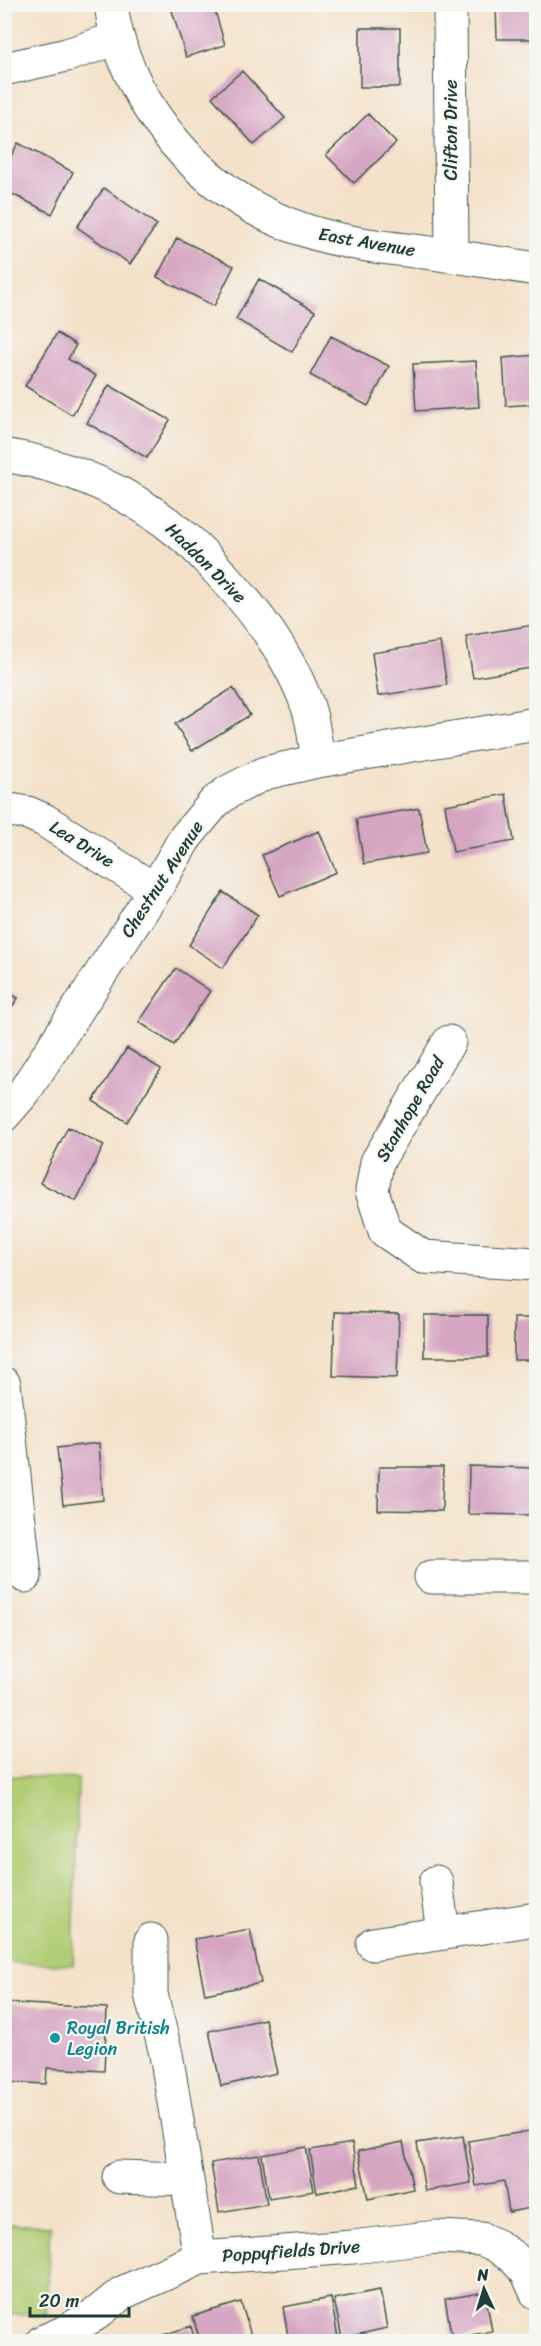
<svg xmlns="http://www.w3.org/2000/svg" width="541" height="2346" font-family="Sriracha,sans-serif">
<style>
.green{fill:#b1cd74;stroke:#688554;stroke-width:1.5}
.building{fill:#d5a5c2}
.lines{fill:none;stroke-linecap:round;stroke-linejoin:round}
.minor-casing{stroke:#3f564a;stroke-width:35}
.minor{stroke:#fff;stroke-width:33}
.culture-dot{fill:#0f9aa8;stroke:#f6f6f2;stroke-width:2}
.labels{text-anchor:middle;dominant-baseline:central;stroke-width:4.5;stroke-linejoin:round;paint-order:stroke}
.street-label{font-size:18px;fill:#1f3d34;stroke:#f6f6f2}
.culture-label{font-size:18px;fill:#0d838f;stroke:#f6f6f2;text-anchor:start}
</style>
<rect width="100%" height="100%" fill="#f6f6f2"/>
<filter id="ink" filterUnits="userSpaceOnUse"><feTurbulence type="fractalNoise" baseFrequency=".0167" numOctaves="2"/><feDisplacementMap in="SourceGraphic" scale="12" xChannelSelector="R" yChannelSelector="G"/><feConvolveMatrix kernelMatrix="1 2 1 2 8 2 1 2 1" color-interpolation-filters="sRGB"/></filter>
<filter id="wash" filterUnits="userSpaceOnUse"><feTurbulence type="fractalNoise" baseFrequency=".008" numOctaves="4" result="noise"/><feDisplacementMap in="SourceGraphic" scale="24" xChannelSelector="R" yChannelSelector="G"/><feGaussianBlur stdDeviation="1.35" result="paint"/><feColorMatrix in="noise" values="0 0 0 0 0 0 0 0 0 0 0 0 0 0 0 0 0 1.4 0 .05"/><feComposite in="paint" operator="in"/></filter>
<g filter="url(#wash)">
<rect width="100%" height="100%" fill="#f4e1c9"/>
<!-- green -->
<path class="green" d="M5,1776l73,3 -5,186 -68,-3z
M5,2224l45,2 -4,90 -41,-2z"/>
<g id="blocks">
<!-- building -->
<path class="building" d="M170,4h43l12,41 -39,12z
M496,5h40v34h-39z
M360,28h40v59h-40z
M242,71l43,47 -31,27 -42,-48z
M368,114l28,29 -42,40 -28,-28z
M18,143l55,29 -21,42 -48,-24v-21z
M104,188l53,37 -27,39 -53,-37z
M177,238l57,28 -20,40 -57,-29z
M259,279l56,32 -23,41 -56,-33z
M57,333l19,12 -8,14 28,17 -24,39 -47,-29z
M331,336l58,30 -21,40 -58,-31z
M536,355v49l-30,2 -3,-48z
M476,361l3,46 -63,4 -3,-47z
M109,385l61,35 -23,38 -60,-35z
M534,625l2,42 -63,11 -7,-42z
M440,642l7,43 -69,11 -6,-43z
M233,688l17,27 -58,36 -17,-27z
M506,794l8,47 -61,11 -8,-47z
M419,808l8,45 -63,11 -8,-45z
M319,831l17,41 -56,24 -18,-41z
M223,892l35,23 -35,53 -34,-23z
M176,968l34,23 -36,54 -35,-23z
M4,990l14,8 -14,21z
M127,1048l34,21 -34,53 -34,-21z
M68,1127l36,18 -28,56 -36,-18z
M335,1312l64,2 -2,64 -64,-2z
M424,1315h64v42h-64z
M514,1318h22v42h-22z
M99,1443l4,57 -40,5 -6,-57z
M469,1466l65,2 -1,47 -65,-1z
M379,1467h64l-1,44 -64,-1z
M250,1929l11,54 -56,11 -11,-55z
M4,2003l103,5 -3,63 -57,-3 -1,16 -42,-2z
M265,2019l12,54 -56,13 -12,-55z
M530,2131l6,40v36l-27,5 -5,-31 -28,5 -8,-45z
M463,2136l8,47 -46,8 -8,-48z
M403,2142l10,47 -45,10 -10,-48z
M352,2143l7,42 -42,8 -7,-43z
M306,2147l8,44 -45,7 -7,-43z
M259,2155l8,49 -48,8 -8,-49z
M380,2290l7,38 -45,10 -8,-39z
M485,2292l7,39 -40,8 -7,-40z
M331,2298l7,40 -20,4h-29l-6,-35z
M241,2302l12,40h-53l-7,-26z
M191,2326l4,16h-43l-1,-3z"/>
</g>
</g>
<g filter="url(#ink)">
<use href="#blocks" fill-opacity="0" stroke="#3f564a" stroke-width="1.5"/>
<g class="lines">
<!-- minor casing -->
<g class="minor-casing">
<path id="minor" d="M111,4c5,45 26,90 53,125 47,62 110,99 187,113 24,5 48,7 72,10 38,5 76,11 113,17
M450,4l2,252
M4,69l63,-14 51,-17
M4,455c66,11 127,37 178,80 16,12 28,28 42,42 35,38 67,81 84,130 6,17 7,37 10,54
M4,809l24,4 16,7 111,70
M449,1042l-72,120 -5,29 13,40 38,26 113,7
M4,1115l20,-23 131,-202 30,-52 30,-36 13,-10 37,-19 53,-12 218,-37
M4,1384l21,192
M431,1577h105
M436,1882l7,50
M151,1940v54l15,60 34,204
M373,1944l163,-25
M119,2177l66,2
M42,2342l19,-8 35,-20 26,-21 78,-35 153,-11 83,-10 46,2 15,7 17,12 13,14 9,20"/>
</g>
<!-- minor -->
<use href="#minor" class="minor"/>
</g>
</g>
<!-- markers -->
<circle class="culture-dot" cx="55" cy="2038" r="6"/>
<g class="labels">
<!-- street labels -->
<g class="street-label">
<text transform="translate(451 130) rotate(-90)">Clifton Drive</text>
<text transform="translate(367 242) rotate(10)">East Avenue</text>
<text transform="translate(206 563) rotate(45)">Haddon Drive</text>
<text transform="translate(82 844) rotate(32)">Lea Drive</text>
<text transform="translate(162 879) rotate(-57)">Chestnut Avenue</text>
<text transform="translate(410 1109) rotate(-60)">Stanhope Road</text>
<text transform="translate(291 2251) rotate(-4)">Poppyfields Drive</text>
</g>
<!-- culture labels -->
<g class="culture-label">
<text x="67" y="2028">Royal British<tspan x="67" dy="21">Legion</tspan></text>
</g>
</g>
<!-- margin -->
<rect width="541" height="2346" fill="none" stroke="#f6f6f2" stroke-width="24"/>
<!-- north arrow -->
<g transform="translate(484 2289) rotate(356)" stroke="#f6f6f2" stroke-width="4.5" paint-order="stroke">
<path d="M0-4.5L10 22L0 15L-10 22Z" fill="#1f3d34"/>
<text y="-9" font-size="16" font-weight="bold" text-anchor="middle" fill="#1f3d34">N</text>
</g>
<!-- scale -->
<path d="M30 2307v9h99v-9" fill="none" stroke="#1f3d34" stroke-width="3"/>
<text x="39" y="2307" font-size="18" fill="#1f3d34" stroke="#f6f6f2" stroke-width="4.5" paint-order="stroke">20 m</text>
</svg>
